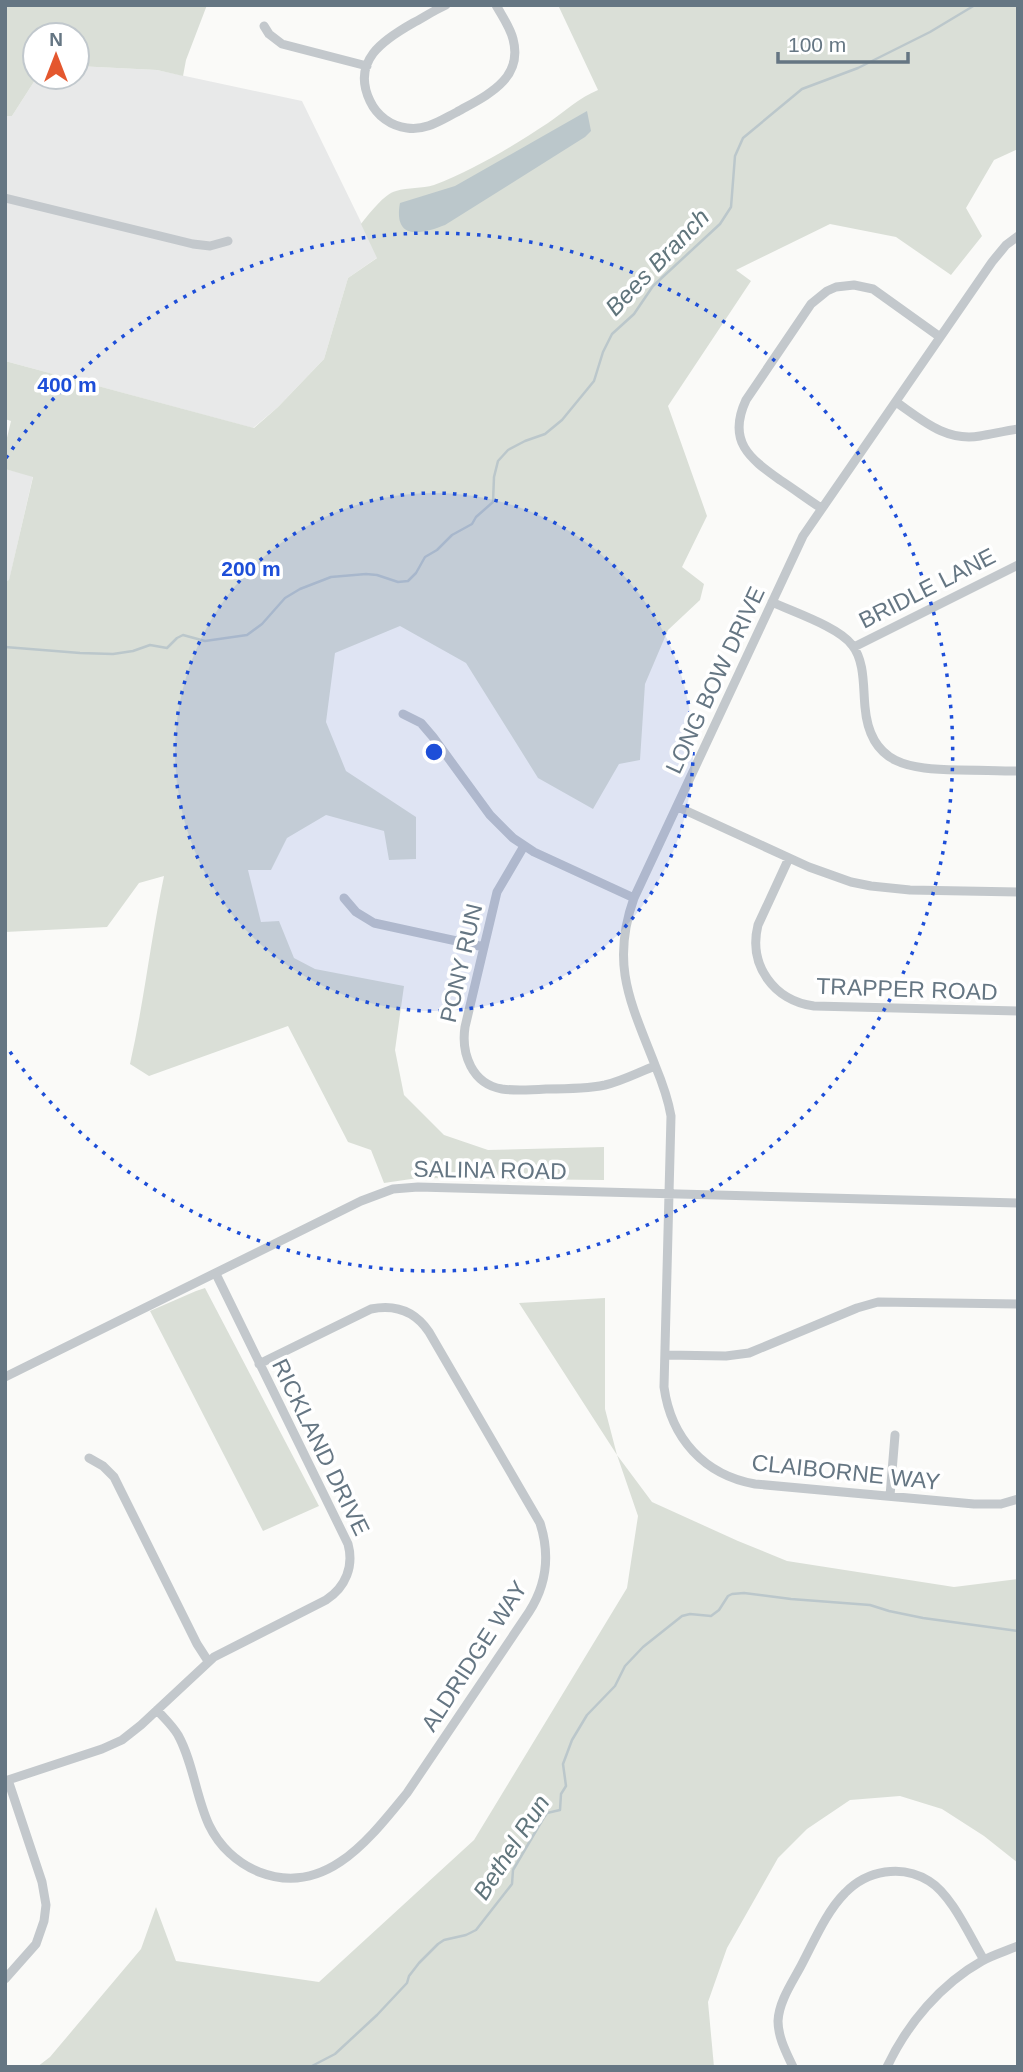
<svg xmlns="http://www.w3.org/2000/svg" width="1023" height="2072" font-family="Arial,sans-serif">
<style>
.built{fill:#e8e9e9}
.green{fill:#dadfd7}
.water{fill:#bbc7cb}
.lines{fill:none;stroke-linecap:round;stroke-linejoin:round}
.stream{stroke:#bbc7cb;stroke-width:2.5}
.minor{stroke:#c3c8cc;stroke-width:9}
.ring{fill:none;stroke:#1d4ed8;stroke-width:3.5;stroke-dasharray:3.5 7}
.labels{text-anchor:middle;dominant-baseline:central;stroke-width:7;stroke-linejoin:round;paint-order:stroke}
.street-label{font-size:23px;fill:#657683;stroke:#fff}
.water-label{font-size:24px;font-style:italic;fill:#60757c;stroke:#fff}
.centre{fill:#1d4ed8;stroke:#fff;stroke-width:3.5}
.ring-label{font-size:21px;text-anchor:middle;font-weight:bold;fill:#1d4ed8;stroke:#fff;stroke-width:7;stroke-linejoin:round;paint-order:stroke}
</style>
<rect width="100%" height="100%" fill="#fafaf8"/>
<!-- built -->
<path class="built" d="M77,66l80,4 145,31 76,156 -30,21 -24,81 -46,48 -25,21 -248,-67v-245h7l25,-39h40z
M5,469l28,7 -24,105 -4,1z"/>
<!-- green -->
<path class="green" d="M5,5h202l-21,55 -3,16 -26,-6 -80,-4v-31h-42v42h2l-25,39h-7z
M558,5h460v144l-24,11 -28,48 16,28 -31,39 -55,-38 -66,-13 -94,46 15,11 -83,125 39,110 -25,51 22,17 -4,16 -32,30 -23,54 -5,76 -21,4 -26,45 -55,-31 -72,-115 -66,-37 -65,27 -9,69 20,49 70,46v42l-27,1 -5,-29 -58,-16 -39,23 -16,32h-23l13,52 18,-1 15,37 21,11 89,17 -9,64 9,45 40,40 44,15 116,-3v33l-186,-2 -34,5 -13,-33 -23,-8 -60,-116 -139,50 -19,-12c14,-62 21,-126 34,-188l-25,7 -32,44 -102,5v-350l4,-2 24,-103 -28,-8v-23l6,-25 -6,-2v-58l249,67 24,-21 46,-48 24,-81 29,-20 -16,-34c8,-10 23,-30 35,-33 12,-4 26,-2 38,-6 40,-15 79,-39 114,-62 17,-12 31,-25 50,-33z
M205,1288l114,218 -56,25 -113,-220 46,-20z
M605,1298v111l12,46 35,47 86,39 49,20 167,26 64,-8v284l-34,-27 -42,-27 -42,-13 -50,4 -43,29 -29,29 -51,90 -19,54 6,65h-677l13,-10 91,-108 15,-42 20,54 143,21 155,-142 153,-252 11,-72 -21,-61 -98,-152z"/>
<!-- water -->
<path class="water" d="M587,111l4,20 -6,6 -140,88c-23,9 -52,16 -45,-22l55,-17z"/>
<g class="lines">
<!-- stream -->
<path class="stream" d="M5,647l75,6 33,1 20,-3 17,-6 17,3 10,-10 6,-3 22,6 42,-6 15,-11 23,-26 15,-9 31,-12 35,-3 11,1 21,7 10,-1 8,-8 9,-16 12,-7 15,-15 20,-11 4,-7 17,-15 1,-25 4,-16 10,-11 17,-9 20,-7 17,-14 32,-39 9,-29 9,-18 22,-20 19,-28 67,-62 11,-17 4,-51 8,-18 59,-49 56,-21 72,-36 45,-27
M310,2067l25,-13 42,-39 30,-32 2,-7 10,-13 19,-19 6,-4 22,-5 10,-5 36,-46 1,-14 30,-51 4,-6 13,-3 1,-16 5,-8 -3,-22 9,-24 15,-25 28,-29 10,-20 18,-19 39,-31 8,-2 21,2 8,-6 9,-14 4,-2 12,-1 47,6 79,6 19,6 34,7 95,13"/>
<!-- minor -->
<path class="minor" d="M446,5c-11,5 -22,12 -33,18 -30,17 -62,38 -43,78 7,15 21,25 37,27 19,3 34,-8 50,-16 28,-16 67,-32 56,-73 -3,-12 -11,-23 -17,-34
M264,26l5,8 13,10 85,22
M5,198l188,46 17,2 18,-5
M1018,236l-12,9 -14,17 -189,274 -169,362c-24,67 -3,105 21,167 7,17 13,33 16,51l-7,271c7,51 40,88 91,97l219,20h27l17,-5
M896,402c26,18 50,40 84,34 12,-2 25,-5 38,-7
M821,508c-14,-9 -27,-19 -41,-28 -31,-22 -53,-39 -34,-80l65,-96 16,-13 9,-4 18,-2 19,4 67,48
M772,602c21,10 67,25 80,43 13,16 11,42 13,62 5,59 45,62 94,63 19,0 39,1 59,1
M854,647l164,-82
M403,714l18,9 12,14 57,78 23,23 21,14 100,46
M678,807l131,60 42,15 20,4 39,4 108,2
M524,846l-27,46 -32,135c-4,27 7,57 37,62 14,2 29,1 44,0 19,0 40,0 59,-4 17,-4 34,-13 50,-19
M789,858l-31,67c-10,40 16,76 56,81l204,5
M344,898l12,14 18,11 110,24
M666,1355l60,1 23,-3 108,-45 21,-6 140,2
M5,1377l356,-176 32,-12 25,-2 600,16
M89,1458l14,8 11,11 83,167 11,17
M890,1496l5,-61
M157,1710c7,8 15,15 21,25 15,27 18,62 31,90 10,21 28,38 50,47 67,26 111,-34 148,-79l122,-181c18,-28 21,-58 11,-89l-111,-191c-14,-21 -33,-28 -58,-23l-112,55
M5,1781l97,-32 20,-9 19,-15 73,-68 112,-57c20,-13 28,-34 22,-56l-132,-270
M5,1979l31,-35 8,-23 2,-16 -4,-23 -34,-102
M793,2067c-7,-15 -15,-30 -15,-46 1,-21 16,-41 25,-59 12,-23 24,-51 42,-69 22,-23 57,-29 84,-12 23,14 41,56 55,79
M887,2067c20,-43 54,-83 95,-106 11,-6 24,-10 36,-15"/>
</g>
<!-- distance rings -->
<circle cx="434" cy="752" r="259" fill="#1d4ed8" fill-opacity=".12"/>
<g class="ring">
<circle cx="434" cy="752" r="259"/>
<path d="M6 458A519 519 0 1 1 6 1046"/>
</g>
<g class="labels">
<!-- street labels -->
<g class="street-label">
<text transform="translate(927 588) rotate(-27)">BRIDLE LANE</text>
<text transform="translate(715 680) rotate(-65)">LONG BOW DRIVE</text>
<text transform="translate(461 963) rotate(-77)">PONY RUN</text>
<text transform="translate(907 989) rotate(2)">TRAPPER ROAD</text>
<text transform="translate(490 1170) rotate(1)">SALINA ROAD</text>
<text transform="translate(321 1447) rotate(64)">RICKLAND DRIVE</text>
<text transform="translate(846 1472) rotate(6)">CLAIBORNE WAY</text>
<text transform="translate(474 1656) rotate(-57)">ALDRIDGE WAY</text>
</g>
<!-- water labels -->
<g class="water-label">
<text transform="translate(657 262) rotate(-46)">Bees Branch</text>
<text transform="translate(511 1847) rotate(-57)">Bethel Run</text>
</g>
</g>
<circle cx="434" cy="752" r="10" class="centre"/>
<g class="ring-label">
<text x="67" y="392">400 m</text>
<text x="251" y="576">200 m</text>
</g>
<!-- border -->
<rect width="1023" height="2072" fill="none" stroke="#657683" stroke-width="14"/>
<!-- north arrow -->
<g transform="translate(56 56)"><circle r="33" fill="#ffffff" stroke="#c1c8cd" stroke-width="2"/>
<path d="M0-5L12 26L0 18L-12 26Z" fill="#e4572e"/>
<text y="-10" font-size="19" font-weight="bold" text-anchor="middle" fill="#657683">N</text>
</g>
<!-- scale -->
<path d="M778 52v10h130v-10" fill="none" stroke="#657683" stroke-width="3.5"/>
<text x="788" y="52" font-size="21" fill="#657683" stroke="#ffffff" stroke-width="5" paint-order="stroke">100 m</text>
</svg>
